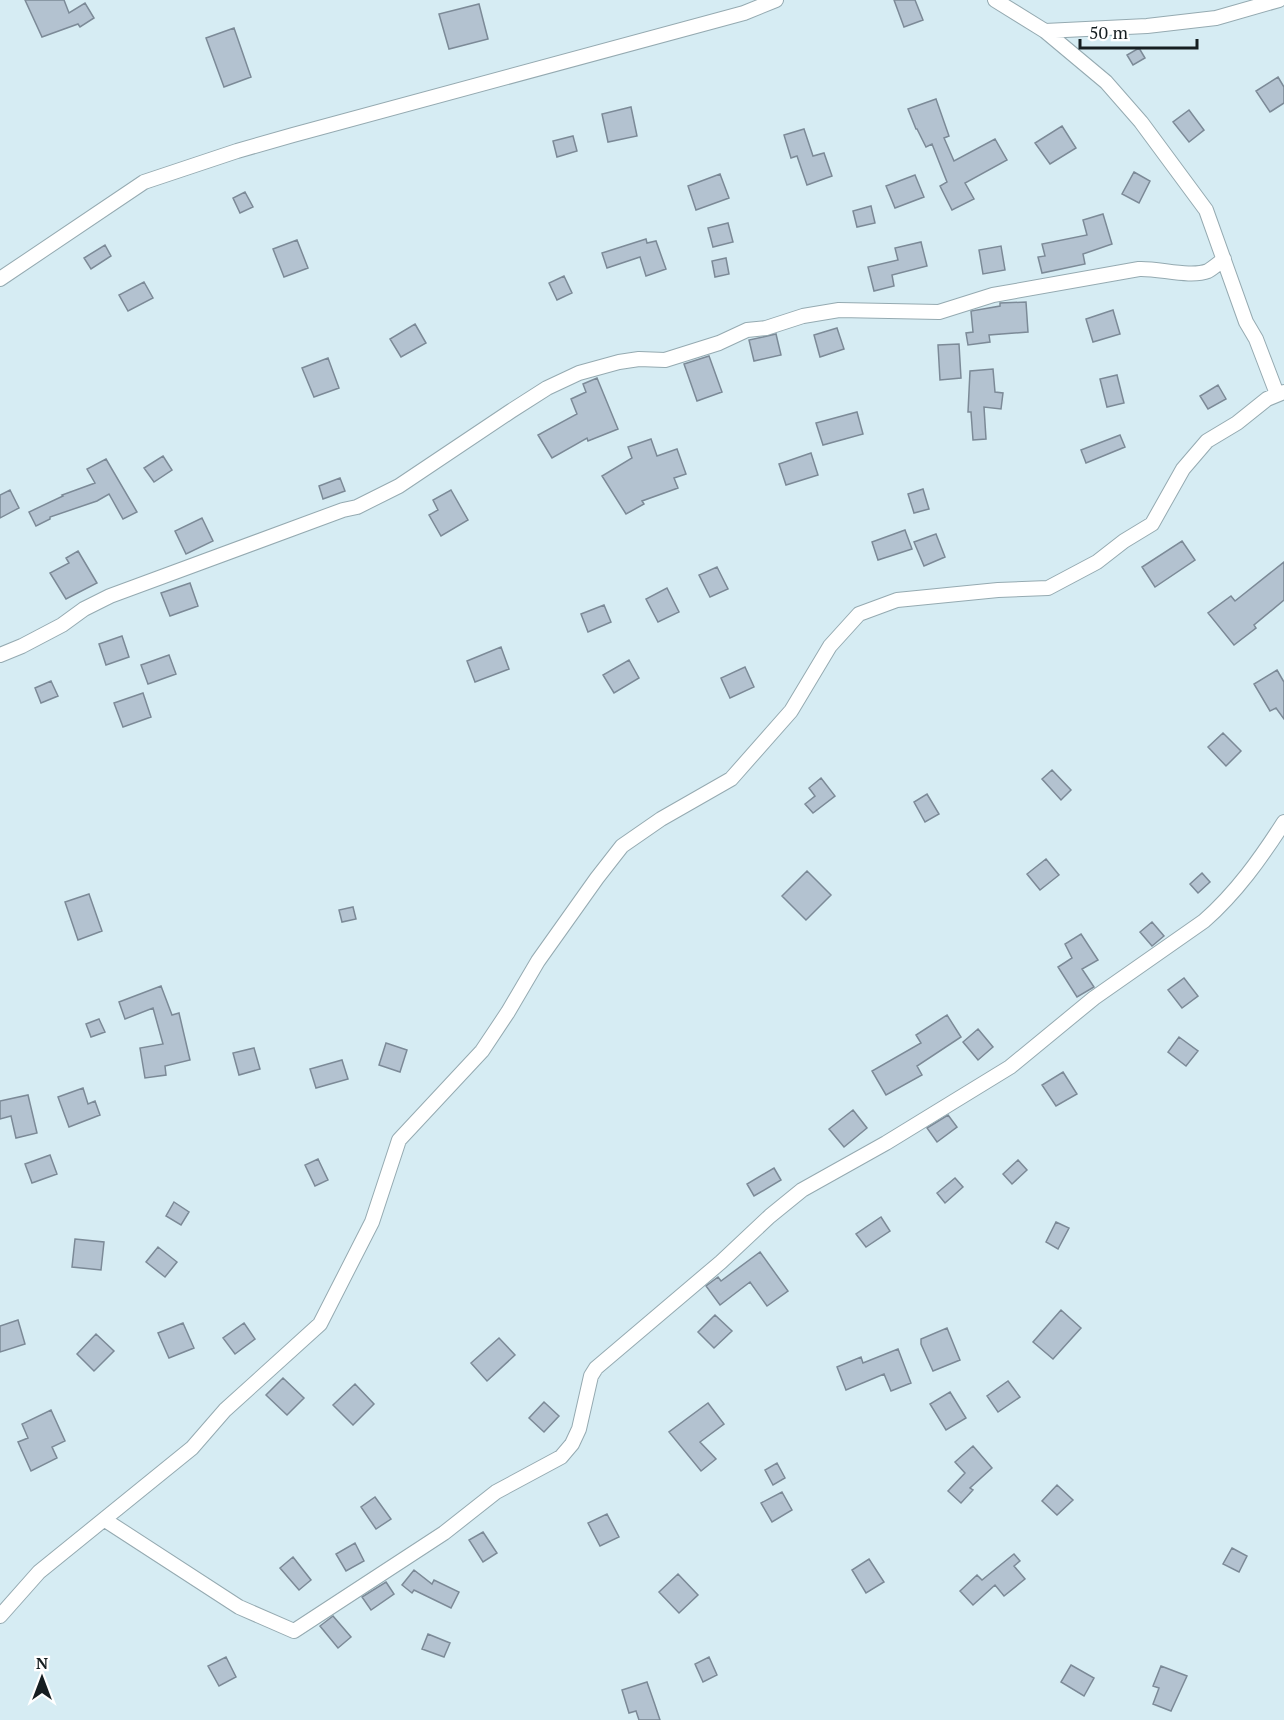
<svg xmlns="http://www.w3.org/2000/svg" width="1284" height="1720" font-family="'PT Serif',serif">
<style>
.building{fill:#b3c2d0;stroke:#7c8a97;stroke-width:1.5}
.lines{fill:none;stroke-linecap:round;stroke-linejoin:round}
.minor-casing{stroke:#95aab1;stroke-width:16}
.minor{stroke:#fff;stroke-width:14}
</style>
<rect width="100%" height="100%" fill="#d6ecf3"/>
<!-- building -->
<path class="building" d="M25,0h39l5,13 16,-10 9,15 -14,9 -2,-3 -36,13z
M894,0h21l8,20 -19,7z
M479,4l9,35 -39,10 -10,-35z
M234,28l17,49 -27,10 -18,-49z
M1139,48l6,10 -12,7 -6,-10z
M1278,77l6,10v16l-14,9 -14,-21z
M936,99l13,37 -5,2 10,23 41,-22 12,21 -42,23 9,16 -22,11 -12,-24 7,-4 -15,-38 -6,3 -9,-18h-1l-8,-20z
M631,107l6,29 -29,6 -6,-28z
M1189,110l15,20 -15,12 -16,-20z
M1062,126l14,22 -26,16 -15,-21z
M804,129l9,27 11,-3 8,23 -25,9 -10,-29 -6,2 -7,-23z
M573,136l4,15 -20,6 -4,-16z
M1134,172l16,9 -11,22 -17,-9z
M720,174l9,24 -33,12 -8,-24z
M915,175l9,22 -29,11 -9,-22z
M245,192l8,15 -13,6 -7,-15z
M871,206l4,17 -18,4 -4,-16z
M1103,214l9,30 -29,10 2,10 -43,9 -4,-16 7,-1 -3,-12 45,-9 -4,-15z
M728,223l5,19 -20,5 -5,-19z
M646,239l1,4 9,-2 10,28 -20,7 -6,-19 -33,11 -5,-15z
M297,240l11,28 -24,9 -11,-28z
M921,242l6,24 -35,9 2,11 -20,5 -6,-24 30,-7 -3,-12z
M105,245l6,11 -20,13 -7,-11z
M1001,246l4,24 -22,4 -4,-24z
M726,258l3,16 -14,3 -3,-16z
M564,276l8,17 -15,7 -8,-17z
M144,282l9,16 -25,13 -9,-16z
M1026,302l2,30 -39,3 1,7 -22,3 -2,-12 7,-1 -2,-21 29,-5v-3z
M1113,310l7,24 -27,8 -7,-23z
M415,324l11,19 -25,14 -11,-18z
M837,328l7,21 -24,8 -6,-22z
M776,334l5,21 -27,6 -5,-21z
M959,344l2,34 -21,2 -2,-35z
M709,356l13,36 -25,9 -13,-37z
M328,358l11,30 -25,9 -12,-29z
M993,369l2,23 8,1 -2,16 -17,-2 2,32 -13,1 -2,-28h-3l2,-41z
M1117,375l7,28 -17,4 -7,-28z
M597,378l21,51 -30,12 -1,-3 -35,20 -14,-23 39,-21 -6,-15 15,-7 -3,-8z
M1218,385l8,14 -18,10 -8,-13z
M857,412l6,22 -40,11 -7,-22z
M1120,435l5,12 -39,16 -5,-13z
M651,439l6,17 20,-7 9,25 -12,4 4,10 -36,13 2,3 -18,10 -24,-38 30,-18 -4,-11z
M811,453l7,22 -32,10 -7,-21z
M163,456l9,14 -18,12 -10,-14z
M106,459l31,53 -14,7 -14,-25 -12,7 -47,16v2l-14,7 -7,-14 34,-16 -1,-1 33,-12 -8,-14z
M340,478l5,13 -22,8 -4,-13z
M923,489l6,20 -15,4 -6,-19z
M10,490l9,18 -19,10v-23z
M451,490l17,30 -27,16 -12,-21 9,-5 -5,-10z
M202,518l11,23 -27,13 -11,-23z
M905,530l7,19 -34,11 -6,-18z
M936,534l9,23 -21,9 -10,-24z
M1182,541l13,19 -40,27 -13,-20z
M78,551l19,32 -31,16 -16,-26 19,-10 -3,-5z
M1284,562v38l-30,25 2,3 -22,17 -26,-32 23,-17 4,5z
M717,567l11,22 -18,8 -11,-22z
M190,583l8,23 -28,10 -9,-23z
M667,588l12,24 -21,10 -12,-23z
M604,605l7,17 -23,10 -7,-18z
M122,636l7,21 -23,8 -7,-21z
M501,647l8,22 -34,13 -8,-21z
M169,655l7,19 -28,10 -7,-19z
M629,660l10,18 -25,15 -11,-18z
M745,667l9,20 -24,11 -9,-20z
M1277,670l7,12v37l-8,-11 -6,3 -16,-27z
M51,681l7,15 -17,7 -6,-15z
M143,693l8,24 -28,10 -9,-24z
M1223,733l18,18 -15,15 -18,-19z
M1052,770l19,20 -10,10 -19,-21z
M821,778l14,18 -22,17 -8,-9 10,-8 -6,-8z
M927,794l12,20 -14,8 -11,-20z
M1046,859l13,16 -19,15 -13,-16z
M807,871l24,24 -25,25 -24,-24z
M1202,873l8,9 -12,11 -8,-9z
M89,894l13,37 -24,9 -13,-38z
M353,907l3,12 -14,3 -3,-12z
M1152,922l12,14 -12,10 -12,-14z
M1081,934l17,26 -16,9 12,18 -17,10 -19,-30 14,-9 -7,-14z
M1184,978l14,18 -16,12 -14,-18z
M161,986l11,29 7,-2 11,47 -25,6 1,9 -21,3 -5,-30 23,-4 -10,-36 -28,11 -6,-17z
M947,1015l14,22 -44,29 5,9 -36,20 -14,-24 49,-28 -5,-8z
M99,1019l6,13 -14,5 -5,-13z
M978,1029l15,18 -15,13 -15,-18z
M1179,1037l19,14 -12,15 -18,-14z
M386,1043l21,7 -7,22 -21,-7z
M254,1048l6,21 -21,6 -6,-22z
M342,1060l6,19 -32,9 -6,-19z
M1063,1072l14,22 -21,12 -14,-21z
M83,1088l5,16 7,-3 5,14 -31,12 -11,-30z
M28,1095l9,38 -21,5 -5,-22 -11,3v-18z
M853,1110l14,18 -23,19 -15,-18z
M948,1115l9,12 -20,15 -10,-14z
M50,1155l7,19 -25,9 -7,-19z
M318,1159l10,21 -13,6 -10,-21z
M1018,1160l9,10 -15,14 -9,-10z
M774,1168l7,12 -27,16 -7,-12z
M955,1178l8,9 -18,16 -8,-10z
M174,1202l15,10 -8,13 -15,-9z
M881,1217l9,14 -24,16 -10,-13z
M1056,1222l13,6 -11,21 -12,-7z
M75,1239l29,3 -3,28 -29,-3z
M158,1247l19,15 -12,15 -19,-15z
M760,1252l28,39 -21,15 -17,-24 -30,23 -14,-19 12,-9 3,4z
M1061,1310l20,18 -28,31 -20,-17z
M715,1315l17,16 -18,17 -16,-16z
M18,1320l7,24 -25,8v-26z
M183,1323l11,25 -25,10 -11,-25z
M244,1323l11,16 -20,15 -12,-16z
M947,1328l13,32 -27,11 -12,-27v-5z
M96,1334l18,17 -20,20 -17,-17z
M499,1338l16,17 -28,26 -16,-18z
M898,1349l13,34 -20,8 -7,-17 -38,16 -9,-23 24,-10 2,6z
M283,1378l21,20 -17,17 -21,-20z
M1008,1381l12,16 -22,15 -11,-16z
M355,1384l19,20 -21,21 -20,-20z
M950,1392l16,26 -20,12 -16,-26z
M544,1402l15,14 -15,16 -15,-14z
M708,1403l16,21 -24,18 16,17 -15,12 -32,-39z
M51,1410l14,31 -13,6 5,11 -26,13 -13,-29 10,-4 -6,-14z
M973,1446l19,22 -22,20 3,2 -12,13 -13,-12 17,-18 -10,-11z
M777,1463l8,15 -12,7 -8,-15z
M1057,1485l16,15 -16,15 -15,-14z
M782,1492l10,18 -20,12 -11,-19z
M375,1497l16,22 -15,10 -15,-22z
M607,1514l12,23 -19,9 -12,-23z
M483,1532l14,21 -14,9 -14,-22z
M355,1543l9,18 -18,10 -10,-17z
M1232,1548l15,8 -8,16 -16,-8z
M1014,1554l6,7 -6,5 11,13 -21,17 -9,-11 -22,20 -13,-14 17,-16 5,5z
M293,1557l18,23 -12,10 -19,-22z
M869,1559l15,23 -18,11 -14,-23z
M414,1570l18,14 2,-4 25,12 -8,16 -37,-18 -2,3 -10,-8z
M678,1574l20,21 -19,18 -20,-21z
M386,1582l8,12 -23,16 -9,-13z
M333,1616l18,21 -13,11 -18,-22z
M428,1634l22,9 -6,14 -22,-8z
M226,1657l10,20 -17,9 -11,-20z
M709,1657l8,18 -14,7 -8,-18z
M1071,1665l23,13 -10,18 -23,-14z
M1161,1666l26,10 -16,35 -18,-7 6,-16 -6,-2z
M647,1682l8,23 5,15h-21l-3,-9 -7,2 -7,-23z"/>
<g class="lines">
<!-- minor casing -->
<g class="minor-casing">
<path id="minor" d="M995,0l50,31 61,51 35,40 65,88 40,112 10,17 21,55
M1045,31l102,-5 69,-8 63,-18
M0,279l144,-97 93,-31 56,-16 451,-122 32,-13
M0,655l22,-9 40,-21 22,-16 26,-13 233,-86 14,-3 42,-21 112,-75 36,-23 32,-15 40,-11 20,-3 26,1 54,-17 28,-13 19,-2 37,-12 36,-6 100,2 54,-17 146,-26c20,-1 51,9 69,2 5,-3 11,-8 16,-12
M105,1520l134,87 55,24 150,-98 52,-41 65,-35 11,-13 7,-15 12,-53 5,-8 125,-106 49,-46 32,-26 84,-47 124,-76 84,-69 110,-77c32,-28 57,-63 80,-99
M0,1616l39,-44 153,-124 33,-38 95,-86 52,-102 27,-82 83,-89 26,-39 30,-51 59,-83 25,-32 39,-27 70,-40 60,-68 39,-65 29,-32 38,-14 101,-10 50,-2 49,-26 27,-21 28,-17 31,-55 24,-28 30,-18 30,-24 17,-7"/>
</g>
<!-- minor -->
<use href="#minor" class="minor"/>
</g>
<!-- north arrow -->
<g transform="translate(42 1678)" stroke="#ffffff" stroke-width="4.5" paint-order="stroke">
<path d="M0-4.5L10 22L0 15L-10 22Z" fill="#161e21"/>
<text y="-9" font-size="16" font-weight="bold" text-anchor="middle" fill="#161e21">N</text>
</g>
<!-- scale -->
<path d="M1080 39v9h117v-9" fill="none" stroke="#161e21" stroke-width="3"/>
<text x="1089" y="39" font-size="18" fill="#161e21" stroke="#ffffff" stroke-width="4.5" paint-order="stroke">50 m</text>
</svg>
